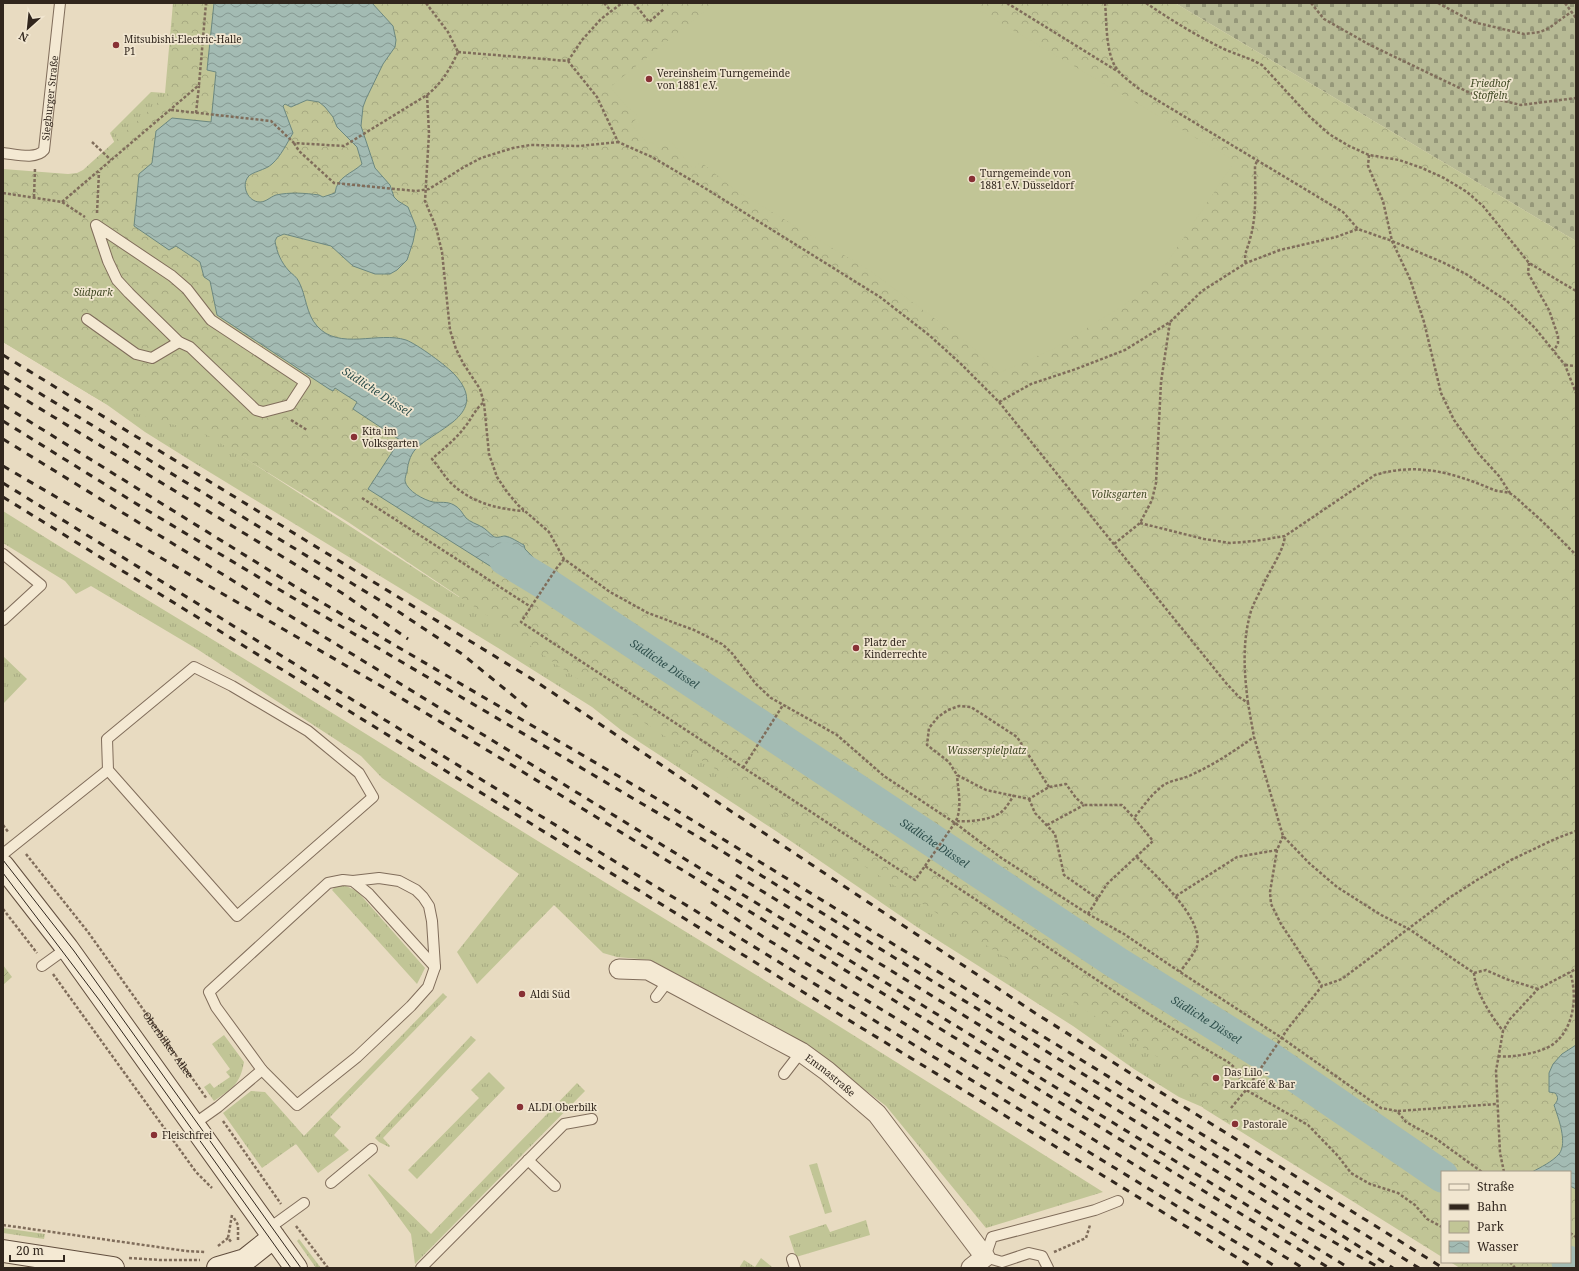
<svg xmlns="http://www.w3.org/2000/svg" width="1579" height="1271" font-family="'Noto Serif',serif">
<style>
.grass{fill:url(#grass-tufts)}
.cemetery{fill:url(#cemetery-stones)}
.park{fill:url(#park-crowns)}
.garden{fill:url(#garden-furrows)}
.pitch{fill:#c1c596}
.water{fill:url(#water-waves);stroke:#6c8880;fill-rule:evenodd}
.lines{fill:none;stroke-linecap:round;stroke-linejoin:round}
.river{stroke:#a3bbb3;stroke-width:33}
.lane-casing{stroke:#806d5b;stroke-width:12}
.street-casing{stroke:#806d5b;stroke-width:21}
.secondary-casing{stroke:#614e3e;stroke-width:24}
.path{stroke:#806d5b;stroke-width:2.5;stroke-dasharray:3 2;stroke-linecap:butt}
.lane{stroke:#f4e9d3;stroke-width:10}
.street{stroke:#f4e9d3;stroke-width:19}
.secondary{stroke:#f4e9d3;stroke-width:22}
.tram{stroke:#31261d;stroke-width:1}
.rail{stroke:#31261d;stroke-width:3;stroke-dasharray:7 7;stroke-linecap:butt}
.poi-dot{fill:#883135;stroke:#f1e6d0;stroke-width:1.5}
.labels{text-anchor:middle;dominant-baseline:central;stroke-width:3.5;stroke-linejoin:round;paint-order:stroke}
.poi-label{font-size:10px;fill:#31261d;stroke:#f1e6d0;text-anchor:start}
.park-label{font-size:10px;font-style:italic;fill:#434b26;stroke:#f1e6d0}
.street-label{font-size:10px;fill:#31261d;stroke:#f1e6d0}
.water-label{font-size:11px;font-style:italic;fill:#2e4f4c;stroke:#f1e6d0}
</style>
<defs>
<pattern id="grass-tufts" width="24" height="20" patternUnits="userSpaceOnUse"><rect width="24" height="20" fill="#c1c596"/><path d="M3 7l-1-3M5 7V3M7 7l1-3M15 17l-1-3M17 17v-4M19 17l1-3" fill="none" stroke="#a6a981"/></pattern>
<pattern id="cemetery-stones" width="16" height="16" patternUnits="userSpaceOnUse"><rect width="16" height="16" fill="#b7ba95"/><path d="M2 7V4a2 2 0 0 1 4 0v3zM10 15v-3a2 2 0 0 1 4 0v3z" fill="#959779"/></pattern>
<pattern id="park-crowns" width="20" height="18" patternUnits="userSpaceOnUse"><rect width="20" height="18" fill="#c1c596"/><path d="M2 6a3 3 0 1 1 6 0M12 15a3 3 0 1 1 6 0" fill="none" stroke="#a6a981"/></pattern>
<pattern id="garden-furrows" width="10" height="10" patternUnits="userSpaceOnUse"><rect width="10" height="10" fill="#c1c596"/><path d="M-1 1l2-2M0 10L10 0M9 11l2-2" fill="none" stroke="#a6a981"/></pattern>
<pattern id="water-waves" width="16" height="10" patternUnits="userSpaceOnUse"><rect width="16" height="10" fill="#a3bbb3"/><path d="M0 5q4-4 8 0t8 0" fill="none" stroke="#859891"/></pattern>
</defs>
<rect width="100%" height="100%" fill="#e8dbc1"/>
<!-- grass -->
<path class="grass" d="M173,3h20l-9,82 -66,65 -8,-17 41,-41 14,1z
M3,213l151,186 305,198 8,-8 698,408 42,112 -28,-12 -45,-28 -61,-43 -156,-99 -141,-96 -155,-101 -29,-23 -89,-56 -310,-189 -48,-30 -39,-28 -103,-62z
M3,511l64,40 222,135 252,157 277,170 285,179 -117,36 -100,-122 -80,-61 -155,-85 -34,-3 -14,-4 -49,-48 -77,79 -20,-32 62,-78 -137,-96 -21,-22 -164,-107 -106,-63 -15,8 -11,-13 -62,-38z
M3,656l24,23 -24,25z
M337,885l9,1 11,5 68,77 -8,16 -85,-94z
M443,993l4,4 -117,120 11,10 -7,8 15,15 -31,23 -22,-29 -34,24 -39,-55 28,-22 14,1 39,44z
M224,1035l20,27c-4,23 -12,26 -30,39l-10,-14 6,-4 4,5 16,-11 -4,-5 4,-3 -18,-25z
M471,1036l5,4 -93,98 7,8 -1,1 -10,-5 -4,-4z
M489,1072l16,16 -88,91 -9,-9 71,-72 -8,-8z
M577,1083l8,8 -170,173 -4,-30 -43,-59 1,-1 62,60z
M817,1163l15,49 -7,2 -16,-49z
M866,1220l4,15 -74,22 -7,-21 37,-12 4,8z
M3,1228l42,6 -1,5 -41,-6z
M299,1239l22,29h-5l-19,-27z
M761,1258l11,9 -1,1h-32l5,-8 11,7z"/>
<!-- cemetery -->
<path class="cemetery" d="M1175,3h401v238z"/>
<!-- park -->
<path class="park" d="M176,3h999l401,238v1027h-116l-10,-6h120v-90h-128v85l-239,-149 -7,-26 -553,-360 -83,-55 -63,-45 -149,-100 -141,-87 -101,-31 -103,-62v-173l65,5 9,-1 6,-3 84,-76z"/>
<!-- garden -->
<path class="garden" d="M3,965l9,12 -9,8z"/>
<!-- pitch -->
<path class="pitch" d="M715,3h252l268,158 -73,109 -30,30 -79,49 -54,24 -30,-29 -100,-74 -134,-80 -34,-28 -8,7 -22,-28 -11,8 -9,-7 -3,2 -17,-20 7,-7 -9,-10 -1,1 -18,-21z"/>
<!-- water -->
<path class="water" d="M214,3h158l21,23 3,14 -1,7 -12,17 -17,35 -3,8 -2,19 14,42 15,17 4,12 4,4 10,6 8,20 -3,15 -6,18 -10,10 -7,4h-15l-22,-8 -22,-20 -47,-12 -7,3 -2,4c2,12 6,21 14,30 3,3 8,6 10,11 7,13 7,32 18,44 22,25 61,5 89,14 11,4 41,26 49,35 33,37 -12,51 -36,71 -8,6 -11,16 -12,26 -1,2 -2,6 -2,9 2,10 19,19 28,21 7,1 14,-1 21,3 6,3 8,8 12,13 4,4 11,6 16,9 4,2 7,6 11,9 4,3 8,0 12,0 6,1 13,6 19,9l1,4 24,25 -13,21 -168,-106 32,-49 -47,-31 4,-7 -22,-14 -2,3 -4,-2 -112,-74 -7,-34 -6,-4 -4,-15 -24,-16 -7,4 -35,-24 5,-52 13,-11 4,-32 16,-13 39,4 5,-50 -9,-2zM307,100l12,2 6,5 8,10 4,10 20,20 5,17c-10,10 -25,12 -27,29l-12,4 -4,-2c-14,-2 -29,-3 -43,0 -6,2 -10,7 -16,7 -12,0 -19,-16 -12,-25 3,-5 18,-7 24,-13 9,-8 15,-21 21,-31l-10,-27 2,-2 6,3z
M1576,1045v144l-6,-3v-14h-38c9,-5 20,-10 27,-18 9,-11 -1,-37 -5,-49 4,-4 5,-8 1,-12l-6,-1v-19l4,-9 9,-10z"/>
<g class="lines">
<!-- river -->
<g class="river">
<path id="s1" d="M505,559l41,25 571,379 151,94 174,119"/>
<path d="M1568,1262l8,6"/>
</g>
<!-- lane casing -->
<g class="lane-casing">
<g id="lane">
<path id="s3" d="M3,153c12,1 33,7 41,-3l16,-147"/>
<path d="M96,225l76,51 15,13 24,31 94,62 -15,23 -27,7 -7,-2 -66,-63 -11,-5 -50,-49 -12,-13 -9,-19z"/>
<path d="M87,319l49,35 16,4 27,-16"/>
<path d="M3,554l38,31 -38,35"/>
<path d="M194,667l38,19 76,45 51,42 14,24 -136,119 -129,-146 -1,-31z"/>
<path d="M3,854l105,-84"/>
<path d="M42,966l25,-18"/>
<path d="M656,997l12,-16"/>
<path d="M262,1070l-46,-63 -7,-15 119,-109 15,-3 10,1 16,13 66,73"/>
<path d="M784,1074l17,-22"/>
<path d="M194,1124l24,-17 44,-37 35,35 60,-48 54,-51 17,-19 7,-20 -3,-46 -3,-15 -6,-9 -7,-7 -17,-9 -20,-3 -26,3"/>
<path d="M528,1160l27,26"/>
<path d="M331,1183l41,-34"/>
<path d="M268,1229l36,-26"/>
<path d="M792,1259l3,9"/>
<path d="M421,1268l143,-144 28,-5"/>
<path d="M1048,1268l-6,-12 -13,-3 -27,9 -17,-5 7,-20 103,-27 23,-9"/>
</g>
</g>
<!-- street casing -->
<g class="street-casing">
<g id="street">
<path id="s4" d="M619,969l29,1 153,82 26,19 50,43 108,143 -14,11"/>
</g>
</g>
<!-- secondary casing -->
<g class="secondary-casing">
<path id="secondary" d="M3,866l64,82 229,320
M3,1251l110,17
M218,1268l27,-8 29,-23"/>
</g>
<!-- path -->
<g class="path">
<path d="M426,3l22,29 10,20"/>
<path d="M604,3l7,8"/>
<path d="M634,3l15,19 15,-13"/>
<path d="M1007,3l110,68"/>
<path d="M1105,3c2,20 0,55 15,70 6,6 14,12 22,18l201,121 15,17 34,12 50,21 24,12 41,27 28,27 30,37 11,28"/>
<path d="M1146,3c25,17 51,33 78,46 13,6 26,9 38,16l47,51 20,18 20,12 20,9 30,5 23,8 22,10 23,14 16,14 46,57 47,28"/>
<path d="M1311,3l13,16 46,26 100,48 51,12 55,-7"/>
<path d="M1438,3l35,19 51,12 16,-2 9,-4 22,-16"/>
<path d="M1565,3l11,15"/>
<path d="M458,52l110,9 29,36 21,45 34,15 56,33 172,107 49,38 31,28 39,39 227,281 13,14 9,6 6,34 29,99 26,27 28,24 44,28 28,14 65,44 12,-3 20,9 32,10"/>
<path d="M568,61l14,-21 19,-21 21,-16"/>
<path d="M427,95l2,38 -4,68 11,26 6,25 8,78 6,19 7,14 17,26 4,14 5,51 8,23 10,15 11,13 31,27 15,27 46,33 38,21 46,17 28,14 9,8 25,32 15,14 66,37 47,41 71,47 45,34 88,57 36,20 56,38 102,66 99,70 16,3 9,11 29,16 47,34"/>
<path d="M171,110l100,11 23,22 50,3 83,-51c15,-12 23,-26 31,-43"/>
<path d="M196,113l3,-27"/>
<path d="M92,142l19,18"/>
<path d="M294,143l5,8 35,32 82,8 13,-2 35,-22 17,-9 32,-10 17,-3 50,1 38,-4"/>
<path d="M1369,155l-1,11 15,35 9,40 18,38 14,43 17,71 13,27 24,33 21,23 11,17"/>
<path d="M3,193l59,9 23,15"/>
<path d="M34,197l1,-29"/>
<path d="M62,202l137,-117 7,-82"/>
<path d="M97,213l2,-41"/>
<path d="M1246,263c-3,-8 2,-15 4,-24 7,-24 5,-48 5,-73l2,-5"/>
<path d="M1529,263l-1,10 21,37 9,26v7l-4,8"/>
<path d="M1565,365l11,1"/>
<path d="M999,402l32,-18 45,-15 49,-19 45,-28 32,-31 44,-28 34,-13 56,-13 22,-8"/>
<path d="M483,403c-8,6 -12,17 -19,25 -9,12 -21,21 -32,31 6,7 11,15 17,22 20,21 47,28 75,30"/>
<path d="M291,420l16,10"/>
<path d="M362,498l169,109"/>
<path d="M1140,523l64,16 26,4 25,-2 30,-5 90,-61c43,-13 79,-2 119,15 5,2 12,1 17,4 5,3 10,8 14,12 18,15 34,32 51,49"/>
<path d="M1114,544l26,-21 12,-23 4,-17 5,-101 9,-60"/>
<path d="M564,559l-8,10 -35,53 394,258 10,-14 222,147 50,31 31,18 6,5 12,23 62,35 30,31 13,17 19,11 28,9 17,12 12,14 15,8"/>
<path d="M1248,703c-4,-31 -6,-61 3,-92 3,-9 9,-19 13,-28 7,-15 19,-31 21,-47"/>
<path d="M743,768l40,-63"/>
<path d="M1049,787l-32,-50 -46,-30 -12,-1 -11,4 -10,7 -9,11 -2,17 22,17 8,13 29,15 43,9 20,-12 17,-3 10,14 8,7h38l12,13"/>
<path d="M1029,799l6,14 20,21 9,41 34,24"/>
<path d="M957,821c12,1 33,-1 43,-8 6,-4 10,-12 14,-18"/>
<path d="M3,825l6,8"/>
<path d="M1047,825l37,-20"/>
<path d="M1283,836l-6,14 -7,42 1,12 10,20 41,62"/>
<path id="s2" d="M26,854l62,78 119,167"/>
<path d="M1137,857c19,19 67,61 60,89 -2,7 -13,20 -17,26"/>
<path d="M925,866l27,-39c12,-14 6,-35 5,-52"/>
<path d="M1176,896l61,-39 40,-7"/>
<path d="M3,909l34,44"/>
<path d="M1088,914l19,-30 46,-43 -19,-23c8,-10 16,-22 26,-30 8,-8 21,-8 31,-13 22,-10 42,-23 63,-38"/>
<path d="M1474,973c1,18 17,43 29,58"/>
<path d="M53,974l143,198 16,16"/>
<path d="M1498,1056c14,2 42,-3 54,-11 22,-15 26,-49 18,-73"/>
<path d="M1231,1108l15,-18 43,-63 33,-41 20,-7 107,-81 28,-18 34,-20 44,-21 21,-8"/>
<path d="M1398,1111l99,-7"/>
<path d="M223,1121l58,83"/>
<path d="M1504,1172l-4,-19 -4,-82 7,-40 7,-12 28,-30 38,-20"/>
<path d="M232,1215l-4,23 4,5"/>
<path d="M234,1218l4,7v15"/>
<path d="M3,1225l183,26 20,1"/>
<path d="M296,1226l32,42"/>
<path d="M1570,1233l6,4"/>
<path d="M218,1246l10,-8"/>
<path d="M1054,1252l32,-14 4,-13"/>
<path d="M129,1258l31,2h40"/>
<path d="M1510,1262l5,6"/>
</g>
<!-- lane -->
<use href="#lane" class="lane"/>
<!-- street -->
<use href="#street" class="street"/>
<!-- secondary -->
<use href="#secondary" class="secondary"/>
<!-- tram -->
<path class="tram" d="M3,860l71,91 227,317
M3,873l97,128 191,267"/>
<!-- rail -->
<path class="rail" d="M3,355l529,324 500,332 101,64 310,193
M3,371l396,241 63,42 66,54
M3,386l339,207 66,46
M3,405l306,190 357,209 753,464
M3,421l137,85 160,96 407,240 543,335 143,91
M3,439l1346,829
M3,466l378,220 129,78 819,504
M3,483l453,281 822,504
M3,497l826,511 425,260
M736,875l571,352 73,41
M711,902l54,36 538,330"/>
</g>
<!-- markers -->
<g class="poi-dot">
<circle cx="116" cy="45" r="4"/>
<circle cx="649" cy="79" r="4"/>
<circle cx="972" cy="179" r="4"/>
<circle cx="354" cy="437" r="4"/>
<circle cx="856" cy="648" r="4"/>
<circle cx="522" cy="994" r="4"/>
<circle cx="1216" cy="1078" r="4"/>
<circle cx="520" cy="1107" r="4"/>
<circle cx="1235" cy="1124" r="4"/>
<circle cx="154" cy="1135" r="4"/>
</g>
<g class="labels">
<!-- poi labels -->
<g class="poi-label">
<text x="124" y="39">Mitsubishi-Electric-Halle<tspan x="124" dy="12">P1</tspan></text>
<text x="657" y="73">Vereinsheim Turngemeinde<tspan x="657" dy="12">von 1881 e.V.</tspan></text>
<text x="980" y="173">Turngemeinde von<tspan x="980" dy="12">1881 e.V. Düsseldorf</tspan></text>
<text x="362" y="431">Kita im<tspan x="362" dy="12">Volksgarten</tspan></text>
<text x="864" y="642">Platz der<tspan x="864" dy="12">Kinderrechte</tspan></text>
<text x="530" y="994">Aldi Süd</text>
<text x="1224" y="1072">Das Lilo -<tspan x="1224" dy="12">Parkcafé &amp; Bar</tspan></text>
<text x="528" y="1107">ALDI Oberbilk</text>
<text x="1243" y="1124">Pastorale</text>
<text x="162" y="1135">Fleischfrei</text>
</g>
<!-- park labels -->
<g class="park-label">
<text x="1490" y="83">Friedhof<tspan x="1490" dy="12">Stoffeln</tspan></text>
<text x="93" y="292">Südpark</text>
<text x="1119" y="494">Volksgarten</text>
<text x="987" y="750">Wasserspielplatz</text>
</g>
<!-- street labels -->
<g class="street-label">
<text stroke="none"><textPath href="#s3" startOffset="95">Siegburger Straße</textPath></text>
<text stroke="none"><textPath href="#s2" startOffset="238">Oberbilker Allee</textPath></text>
<text stroke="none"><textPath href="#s4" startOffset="240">Emmastraße</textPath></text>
</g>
<!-- water labels -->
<g class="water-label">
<text transform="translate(377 391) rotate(33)">Südliche Düssel</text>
<text stroke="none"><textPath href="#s1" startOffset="191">Südliche Düssel</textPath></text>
<text stroke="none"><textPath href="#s1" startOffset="515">Südliche Düssel</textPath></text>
<text stroke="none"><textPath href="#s1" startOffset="839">Südliche Düssel</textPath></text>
</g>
</g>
<!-- border -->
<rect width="1579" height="1271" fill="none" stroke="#31261d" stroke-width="8"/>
<!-- legend -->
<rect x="1441" y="1171" width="130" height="92" fill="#f1e6d0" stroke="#a49988"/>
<rect x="1449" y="1184" width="20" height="6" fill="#f4e9d3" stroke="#a49988"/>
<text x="1477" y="1191" font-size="12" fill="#31261d">Straße</text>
<rect x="1449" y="1204" width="20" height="6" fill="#31261d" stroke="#a49988"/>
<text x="1477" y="1211" font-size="12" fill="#31261d">Bahn</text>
<rect x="1449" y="1221" width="20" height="12" fill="url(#park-crowns)" stroke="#a49988"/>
<text x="1477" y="1231" font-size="12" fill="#31261d">Park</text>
<rect x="1449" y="1241" width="20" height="12" fill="url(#water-waves)" stroke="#a49988"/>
<text x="1477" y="1251" font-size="12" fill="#31261d">Wasser</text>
<!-- north arrow -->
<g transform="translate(28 28) rotate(207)" stroke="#f1e6d0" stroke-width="3" paint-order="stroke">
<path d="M0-3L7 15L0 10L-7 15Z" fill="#31261d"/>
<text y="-6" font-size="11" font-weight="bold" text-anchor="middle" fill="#31261d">N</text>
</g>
<!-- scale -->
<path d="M10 1255v6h54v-6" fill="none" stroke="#31261d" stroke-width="2"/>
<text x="16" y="1255" font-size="12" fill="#31261d" stroke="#f1e6d0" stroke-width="3" paint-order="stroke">20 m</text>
</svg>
